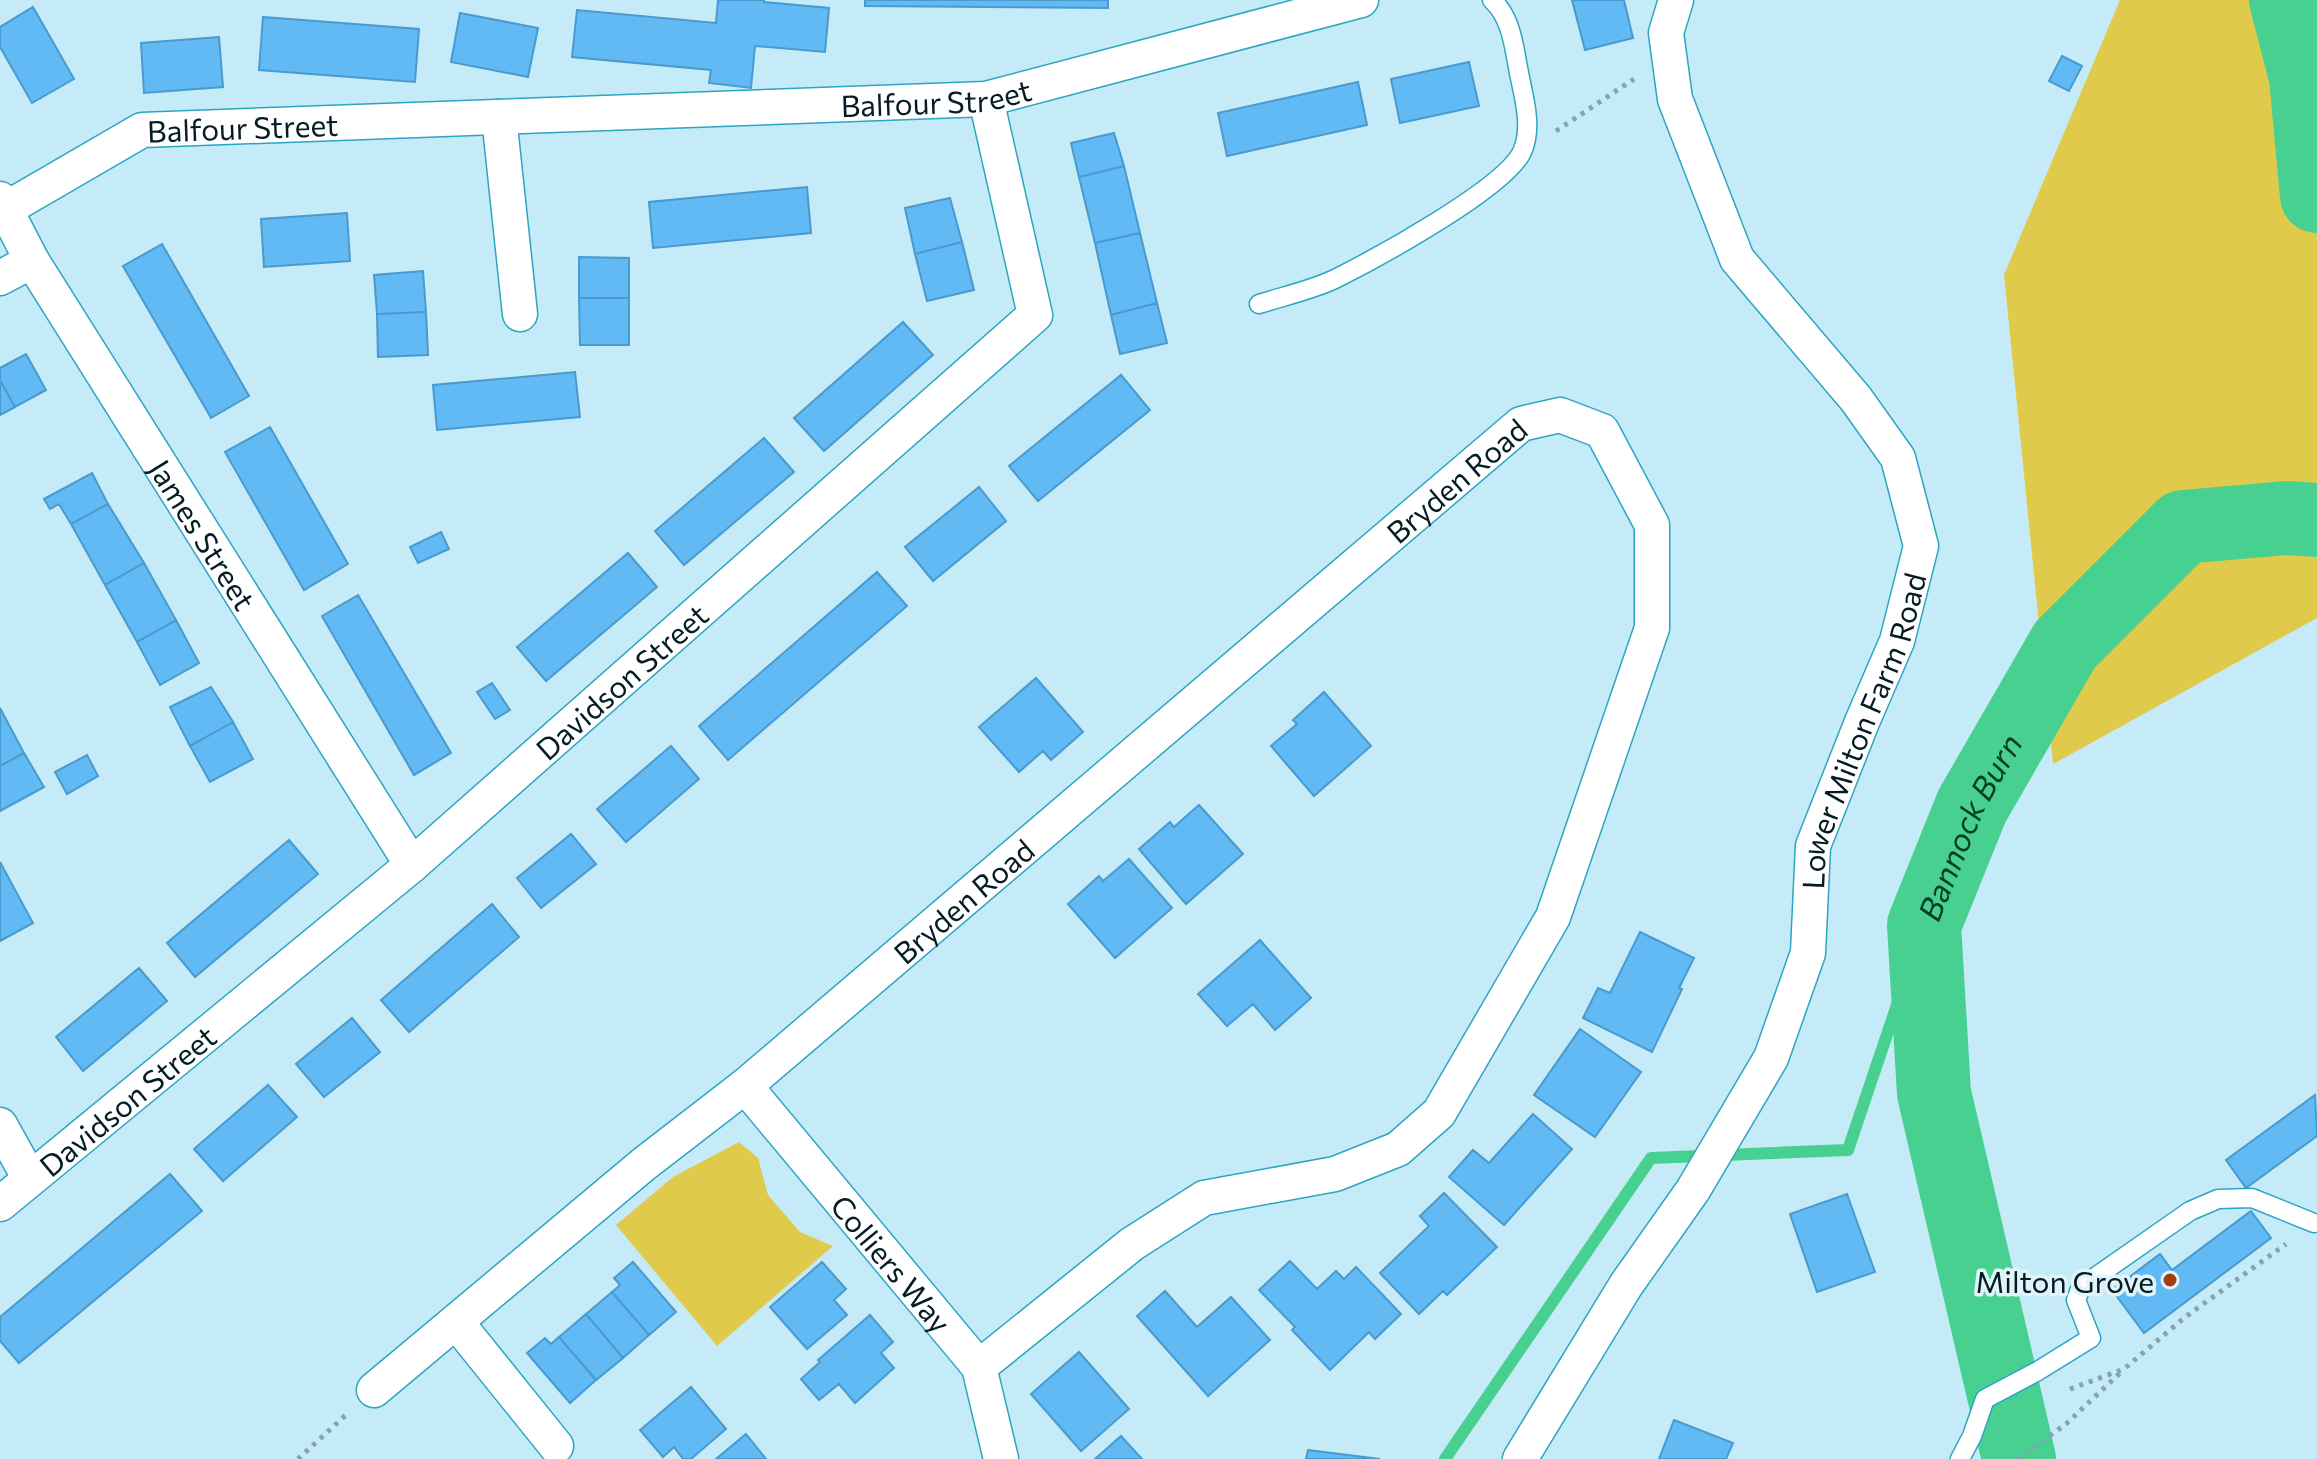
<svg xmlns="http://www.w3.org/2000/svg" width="2317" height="1459" font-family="Commissioner,sans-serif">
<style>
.green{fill:#e0ca4b}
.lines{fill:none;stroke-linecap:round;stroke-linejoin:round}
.stream{stroke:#48d091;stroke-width:12}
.river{stroke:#48d091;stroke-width:74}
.building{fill:#61baf4;stroke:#499acd;stroke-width:2}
.service-casing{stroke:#2da5c3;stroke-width:21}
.minor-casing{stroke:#2da5c3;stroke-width:37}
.path{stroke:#83a5af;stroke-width:5;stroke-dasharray:4 6;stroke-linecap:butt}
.service{stroke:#fff;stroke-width:18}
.minor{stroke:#fff;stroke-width:34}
.poi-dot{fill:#a33d15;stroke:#e1f4fa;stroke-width:3}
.labels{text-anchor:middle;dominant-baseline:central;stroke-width:7;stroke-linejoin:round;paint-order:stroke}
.street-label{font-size:30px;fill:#041c23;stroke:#e1f4fa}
.poi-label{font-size:30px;fill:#041c23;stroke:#e1f4fa;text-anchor:end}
.water-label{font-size:32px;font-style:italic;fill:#053f27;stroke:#e1f4fa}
</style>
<rect width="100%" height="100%" fill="#c4ebf7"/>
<!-- green -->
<path class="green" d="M2120,0h197v618l-264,146 -49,-489z
M739,1142l19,16 10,37 32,37 33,14 -116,100 -101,-121 57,-48z"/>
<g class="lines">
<!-- stream -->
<path class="stream" d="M1445,1459l206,-301 197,-8 76,-225"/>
<!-- river -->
<g class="river">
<path d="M2286,0l20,77 11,119"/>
<path id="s1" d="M2019,1459l-85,-366 -10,-168 48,-119 93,-161 118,-118 103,-9 31,2"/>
</g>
</g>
<!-- building -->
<path class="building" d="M718,0h46v2l65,6 -4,44 -70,-6 -4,42 -42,-5 2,-13 -139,-13 5,-47 139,13z
M865,0h243v8l-243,-2z
M1572,0h52l9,38 -48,12z
M33,7l41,72 -42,24 -32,-56v-20z
M460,13l78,15 -10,49 -77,-15z
M263,17l156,12 -4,53 -156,-12z
M219,37l4,50 -79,6 -3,-50z
M2062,56l20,10 -13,25 -20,-10z
M1469,62l10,44 -79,17 -9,-44z
M1358,82l9,43 -140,31 -9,-43z
M1114,133l10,33 -45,11 -8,-34z
M1124,166l16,67 -45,10 -16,-66z
M807,187l4,46 -158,15 -4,-46z
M950,198l12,44 -47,12 -10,-46z
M347,213l3,48 -86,6 -3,-48z
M1140,233l17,70 -46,12 -16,-72z
M962,242l12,48 -47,11 -12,-47z
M162,244l87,152 -38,22 -88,-152z
M579,257l50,1v40h-50z
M423,271l3,41 -49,2 -3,-39z
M579,298h50v47h-49z
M1157,303l10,40 -47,11 -9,-39z
M426,312l2,43 -50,2 -1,-43z
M903,322l30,33 -109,96 -30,-33z
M26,354l20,36 -31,17 -15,-27v-12z
M575,372l5,45 -143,13 -4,-45z
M1121,375l29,35 -112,91 -29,-35z
M0,380l15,27 -15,8z
M270,427l78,137 -44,26 -79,-138z
M764,438l30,34 -110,93 -29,-34z
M92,473l16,31 -37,20 -12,-20 -9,5 -6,-10z
M979,487l27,34 -73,60 -28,-34z
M108,504l36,59 -39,22 -34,-61z
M441,532l8,17 -31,14 -8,-16z
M628,553l29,34 -111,94 -29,-34z
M144,563l32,57 -39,22 -32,-57z
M877,572l30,34 -179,154 -29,-34z
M358,595l93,158 -37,22 -92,-159z
M176,620l23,43 -39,22 -23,-43z
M1036,678l47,54 -32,28 -8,-9 -24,21 -40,-45z
M492,683l18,27 -15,9 -18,-27z
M211,687l22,35 -43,24 -20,-39z
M1324,692l47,54 -57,50 -43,-50 26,-22 -4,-4z
M0,708l24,45 -24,13z
M233,722l20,37 -43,23 -20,-36z
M671,746l28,33 -73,63 -29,-33z
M24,753l20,34 -44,24v-45z
M87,755l11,21 -31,18 -12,-22z
M1199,805l44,49 -57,50 -47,-55 31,-27 4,5z
M571,834l25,30 -55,44 -24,-30z
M289,840l29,34 -123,103 -28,-34z
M1129,859l43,49 -57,50 -47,-54 31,-28 4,5z
M0,862l33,61 -33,18z
M492,904l27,33 -110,95 -28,-32z
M1640,932l54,26 -15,30 3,1 -30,63 -69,-34 15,-30 12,5z
M1260,940l51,58 -36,32 -22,-26 -26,22 -29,-32z
M139,968l28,33 -84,70 -27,-34z
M352,1018l28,34 -56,45 -28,-33z
M1580,1029l61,43 -46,65 -61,-42z
M268,1085l29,32 -74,64 -29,-32z
M2315,1095l2,41 -71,52 -20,-28z
M1533,1114l39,35 -68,76 -55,-48 24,-27 16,13z
M170,1174l32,37 -183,152 -19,-22v-24z
M1444,1193l53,54 -50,48 -4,-4 -24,23 -39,-41 49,-47 -9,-10z
M1847,1194l28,78 -58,20 -27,-78z
M2251,1211l20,27 -127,95 -32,-43 48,-36 12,16z
M1290,1261l27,28 19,-18 8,8 12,-12 45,47 -26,25 -6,-7 -39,38 -38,-40 3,-3 -36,-37z
M633,1262l43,50 -27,23 -37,-43 8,-7 -6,-7z
M822,1262l24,27 -12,11 13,15 -40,34 -37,-42z
M1165,1291l32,36 34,-30 39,43 -62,56 -71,-80z
M612,1292l37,43 -26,23 -37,-44z
M586,1314l37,44 -27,22 -37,-43z
M870,1315l23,27 -12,11 13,15 -39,35 -16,-19 -20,16 -18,-21 19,-17 -2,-2z
M559,1337l37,43 -26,23 -43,-50 18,-15 6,6z
M1079,1352l50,57 -48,42 -50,-57z
M691,1387l35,42 -35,30h-8l-9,-12 -11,10 -23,-27z
M1674,1420l59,23 -7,16h-67z
M746,1434l20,25h-50z
M1121,1436l21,23h-47z
M1308,1450l72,9h-74z"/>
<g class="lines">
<!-- service casing -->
<g class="service-casing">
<path id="service" d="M1259,304c25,-8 53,-14 76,-25 40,-20 169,-90 187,-127 11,-24 2,-54 -3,-79 -5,-25 -7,-55 -27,-73
M1960,1459l12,-23 13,-37 51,-27 55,-34 -15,-38 5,-13 109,-76 28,-12 34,-1 62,25"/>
</g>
<!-- minor casing -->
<g class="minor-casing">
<g id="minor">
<path d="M499,117l21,197"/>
<path id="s2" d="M0,199l32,62 380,604"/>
<path id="s3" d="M6,209l136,-79 844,-31 375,-99"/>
<path d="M0,278l32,-17"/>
<path id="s4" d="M745,1086l234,281 22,92"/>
<path d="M0,1125l30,54"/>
<path id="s5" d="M0,1204l412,-339 623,-550 -49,-216"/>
<path d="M457,1323l99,123"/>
<path id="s6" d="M374,1390l270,-226 101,-78 776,-662 39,-9 42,16 50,94v103l-99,289 -114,196 -41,36 -63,25 -131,24 -72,46 -153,123"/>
<path id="s7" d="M1520,1459l106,-174 67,-95 78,-132 37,-105 5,-107 49,-124 35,-81 24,-95 -23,-88 -42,-59 -119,-140 -62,-160 -9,-66 10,-33"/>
</g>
</g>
<!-- path -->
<path class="path" d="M1556,131l78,-52
M2070,1389l54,-20 60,-51 102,-74
M298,1459l49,-45
M2017,1459l49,-35 54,-51"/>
<!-- service -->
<use href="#service" class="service"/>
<!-- minor -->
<use href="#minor" class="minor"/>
</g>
<!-- markers -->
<circle class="poi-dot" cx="2170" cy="1280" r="8"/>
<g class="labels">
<!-- street labels -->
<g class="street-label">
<text stroke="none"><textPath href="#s3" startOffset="952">Balfour Street</textPath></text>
<text stroke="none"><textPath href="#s3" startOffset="258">Balfour Street</textPath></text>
<text stroke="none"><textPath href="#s6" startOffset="1414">Bryden Road</textPath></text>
<text stroke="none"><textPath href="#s2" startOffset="392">James Street</textPath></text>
<text stroke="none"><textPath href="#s5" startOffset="812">Davidson Street</textPath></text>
<text stroke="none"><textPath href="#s7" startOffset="816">Lower Milton Farm Road</textPath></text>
<text stroke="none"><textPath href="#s6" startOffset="766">Bryden Road</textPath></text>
<text stroke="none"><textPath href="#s5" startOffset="164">Davidson Street</textPath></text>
<text stroke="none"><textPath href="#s4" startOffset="230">Colliers Way</textPath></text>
</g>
<!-- poi labels -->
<g class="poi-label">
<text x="2154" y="1280">Milton Grove</text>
</g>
<!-- water labels -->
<g class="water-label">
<text stroke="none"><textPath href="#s1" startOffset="652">Bannock Burn</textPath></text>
</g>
</g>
</svg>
